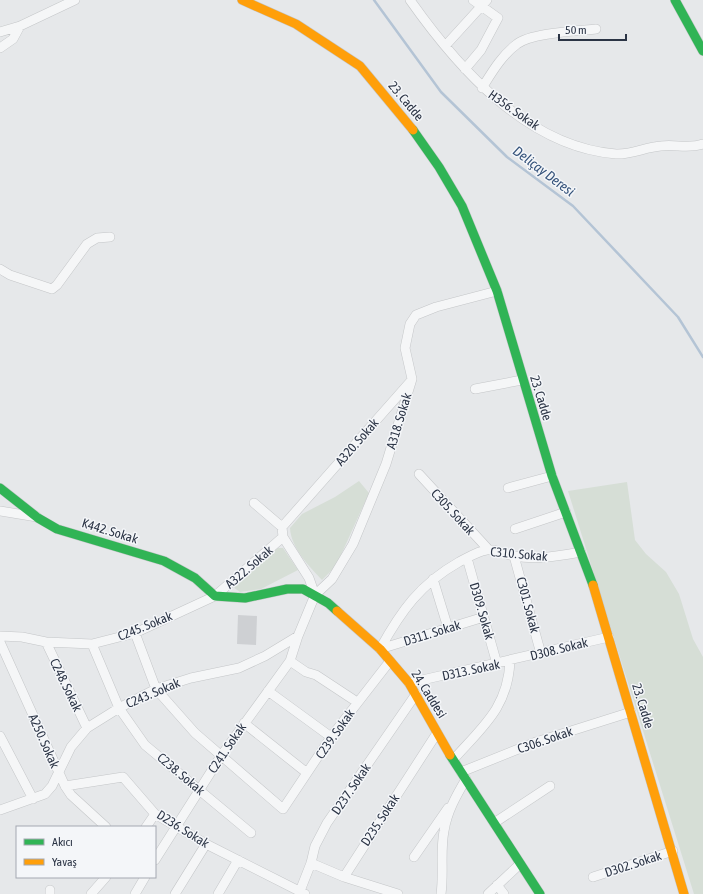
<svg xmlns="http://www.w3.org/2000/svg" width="703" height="894" font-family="'Asap Condensed',sans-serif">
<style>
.green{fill:#d6ded6}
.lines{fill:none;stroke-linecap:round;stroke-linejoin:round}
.stream{stroke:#b4c4d5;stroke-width:2.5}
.building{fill:#ced0d3}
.street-casing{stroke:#c4c6c8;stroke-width:10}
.fast-casing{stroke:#c4c6c8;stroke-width:10}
.slow-casing{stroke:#c4c6c8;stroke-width:10}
.street{stroke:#f5f6f7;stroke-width:9}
.fast{stroke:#30b455;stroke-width:9}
.slow{stroke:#ff9f0a;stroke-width:9}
.labels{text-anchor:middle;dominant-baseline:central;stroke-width:3;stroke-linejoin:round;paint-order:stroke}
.street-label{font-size:13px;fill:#2b3445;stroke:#f4f6f9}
.water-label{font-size:14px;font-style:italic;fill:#34527a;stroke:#f4f6f9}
</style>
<rect width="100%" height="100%" fill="#e6e8ea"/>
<!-- green -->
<path class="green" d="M359,481l10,12 -33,73 -14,14c-13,-14 -31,-32 -32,-52l12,-14 33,-17z
M627,482l8,58 11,14 20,18 13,22 14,45 10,18v237h-9l-126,-403z
M278,548h5l15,22 -37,19 -21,3 -7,-5 10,-12z"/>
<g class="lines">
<!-- stream -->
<path class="stream" d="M374,0l67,92 66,65 66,49 105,111 25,40"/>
</g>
<!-- building -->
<path class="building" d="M238,615l19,1 -1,29 -19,-1z"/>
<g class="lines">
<!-- street casing -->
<g class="street-casing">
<path id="street" d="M410,0c48,68 117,147 206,154 14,1 30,-7 45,-8 14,-2 28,3 42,-2
M0,32l20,-6 55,-26
M446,45l41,-45
M0,48l13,-9 7,-13
M465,69l16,-19 17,-32 -25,-18
M482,88c10,-16 20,-33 35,-44 14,-11 60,-13 79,-15
M0,269l10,6 42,14 5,-4 30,-41 10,-6 13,-1
M475,389l47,-9
M419,474l69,75
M508,488l44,-12
M254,503l28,24 1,10 26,41 6,17
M0,511l37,6
M282,527l128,-145
M515,529l51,-17
M514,556l27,98
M467,558l30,106
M433,579l15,49
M135,633l21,56 39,44 88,76 48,-72 59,-76
M0,636l22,1 24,5 46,2 43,-11 80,-37 68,-59
M0,642l65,144 6,9 35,32
M46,642l41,86
M92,644l27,64 26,37 106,88
M380,649c21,-38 40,-65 79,-87 8,-4 19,-11 28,-12 8,-2 19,5 27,6 23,4 44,0 67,-4
M380,649l104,-32
M290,661l16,11 10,3 41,27
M409,683l200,-46
M268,691l63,46
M244,723l63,50
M0,736l33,63
M453,760c29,-33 55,-52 57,-99
M461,772l75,-30 95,-30
M65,786l58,-9 32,37 51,30 99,50
M0,810l45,-16 7,-8 19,-39 16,-19 32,-20 37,-19 35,-11 48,-10 26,-12 33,-20 17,-41 17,-16 21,-35 33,-80 26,-85 -7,-31 5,-24 6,-9 20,-8 61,-16
M494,823l56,-37
M146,827l9,-13
M414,857l34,-49
M155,860l66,-104 69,-95 8,-25
M311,863l33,14 93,-144
M344,877l54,17
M593,877l80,-26
M497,885l7,9
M50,890v4
M300,891l11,-28 4,-17 12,-23 89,-129
M91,894l15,-17
M135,894l10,-17
M175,894l31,-50
M218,894l20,-34
M441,894c3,-21 -1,-42 3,-63 3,-19 12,-35 22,-52
M488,894l32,-30"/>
</g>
<!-- fast casing -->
<g class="fast-casing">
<path id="fast" d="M675,0l28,51
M413,130l26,37 23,39 35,85 55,185 41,109
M0,488l38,30 19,11 107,32 31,17 20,18 30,2 42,-9h16l25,14 9,8
M450,755l90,139"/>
</g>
<!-- slow casing -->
<g class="slow-casing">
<path id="slow" d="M242,0l54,24 64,42 53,64
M593,585l91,309
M337,611l43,38 29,34 41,72"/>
</g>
<!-- street -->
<use href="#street" class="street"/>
<!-- fast -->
<use href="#fast" class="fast"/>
<!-- slow -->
<use href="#slow" class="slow"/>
</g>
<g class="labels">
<!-- street labels -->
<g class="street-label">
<text transform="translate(406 101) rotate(50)">23. Cadde</text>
<text transform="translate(514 110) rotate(35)">H356. Sokak</text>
<text transform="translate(541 398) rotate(73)">23. Cadde</text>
<text transform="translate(399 421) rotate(-73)">A318. Sokak</text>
<text transform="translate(357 442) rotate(-49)">A320. Sokak</text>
<text transform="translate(453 512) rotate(47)">C305. Sokak</text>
<text transform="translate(110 531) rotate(17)">K442. Sokak</text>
<text transform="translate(519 554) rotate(5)">C310. Sokak</text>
<text transform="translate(249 567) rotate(-41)">A322. Sokak</text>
<text transform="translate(528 605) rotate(75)">C301. Sokak</text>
<text transform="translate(482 611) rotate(74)">D309. Sokak</text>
<text transform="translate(145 626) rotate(-22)">C245. Sokak</text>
<text transform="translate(432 633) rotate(-17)">D311. Sokak</text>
<text transform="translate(559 649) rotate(-14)">D308. Sokak</text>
<text transform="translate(471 670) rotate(-12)">D313. Sokak</text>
<text transform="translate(66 685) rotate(64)">C248. Sokak</text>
<text transform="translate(153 693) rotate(-23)">C243. Sokak</text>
<text transform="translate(429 694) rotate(58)">24. Caddesi</text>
<text transform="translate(643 706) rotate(73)">23. Cadde</text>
<text transform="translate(335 734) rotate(-55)">C239. Sokak</text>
<text transform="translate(545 740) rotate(-19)">C306. Sokak</text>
<text transform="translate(44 741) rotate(66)">A250. Sokak</text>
<text transform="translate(227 748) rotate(-56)">C241. Sokak</text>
<text transform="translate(181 774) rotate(40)">C238. Sokak</text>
<text transform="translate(351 789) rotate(-56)">D237. Sokak</text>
<text transform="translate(380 820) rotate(-57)">D235. Sokak</text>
<text transform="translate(183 829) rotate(32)">D236. Sokak</text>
<text transform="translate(633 864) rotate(-18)">D302. Sokak</text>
</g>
<!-- water labels -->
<g class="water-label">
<text transform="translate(544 171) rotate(37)">Deliçay Deresi</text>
</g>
</g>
<!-- legend -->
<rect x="16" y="826" width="140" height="52" fill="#f4f6f9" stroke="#a4a8b1"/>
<rect x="24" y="839" width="20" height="6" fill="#30b455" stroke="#a4a8b1"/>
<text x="52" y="846" font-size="12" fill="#2b3445">Akıcı</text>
<rect x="24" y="859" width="20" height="6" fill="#ff9f0a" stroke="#a4a8b1"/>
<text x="52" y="866" font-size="12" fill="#2b3445">Yavaş</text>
<!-- scale -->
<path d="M559 34v6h67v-6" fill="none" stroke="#2b3445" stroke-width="2"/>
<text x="565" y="34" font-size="12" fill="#2b3445" stroke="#f4f6f9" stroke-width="3" paint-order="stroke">50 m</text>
</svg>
